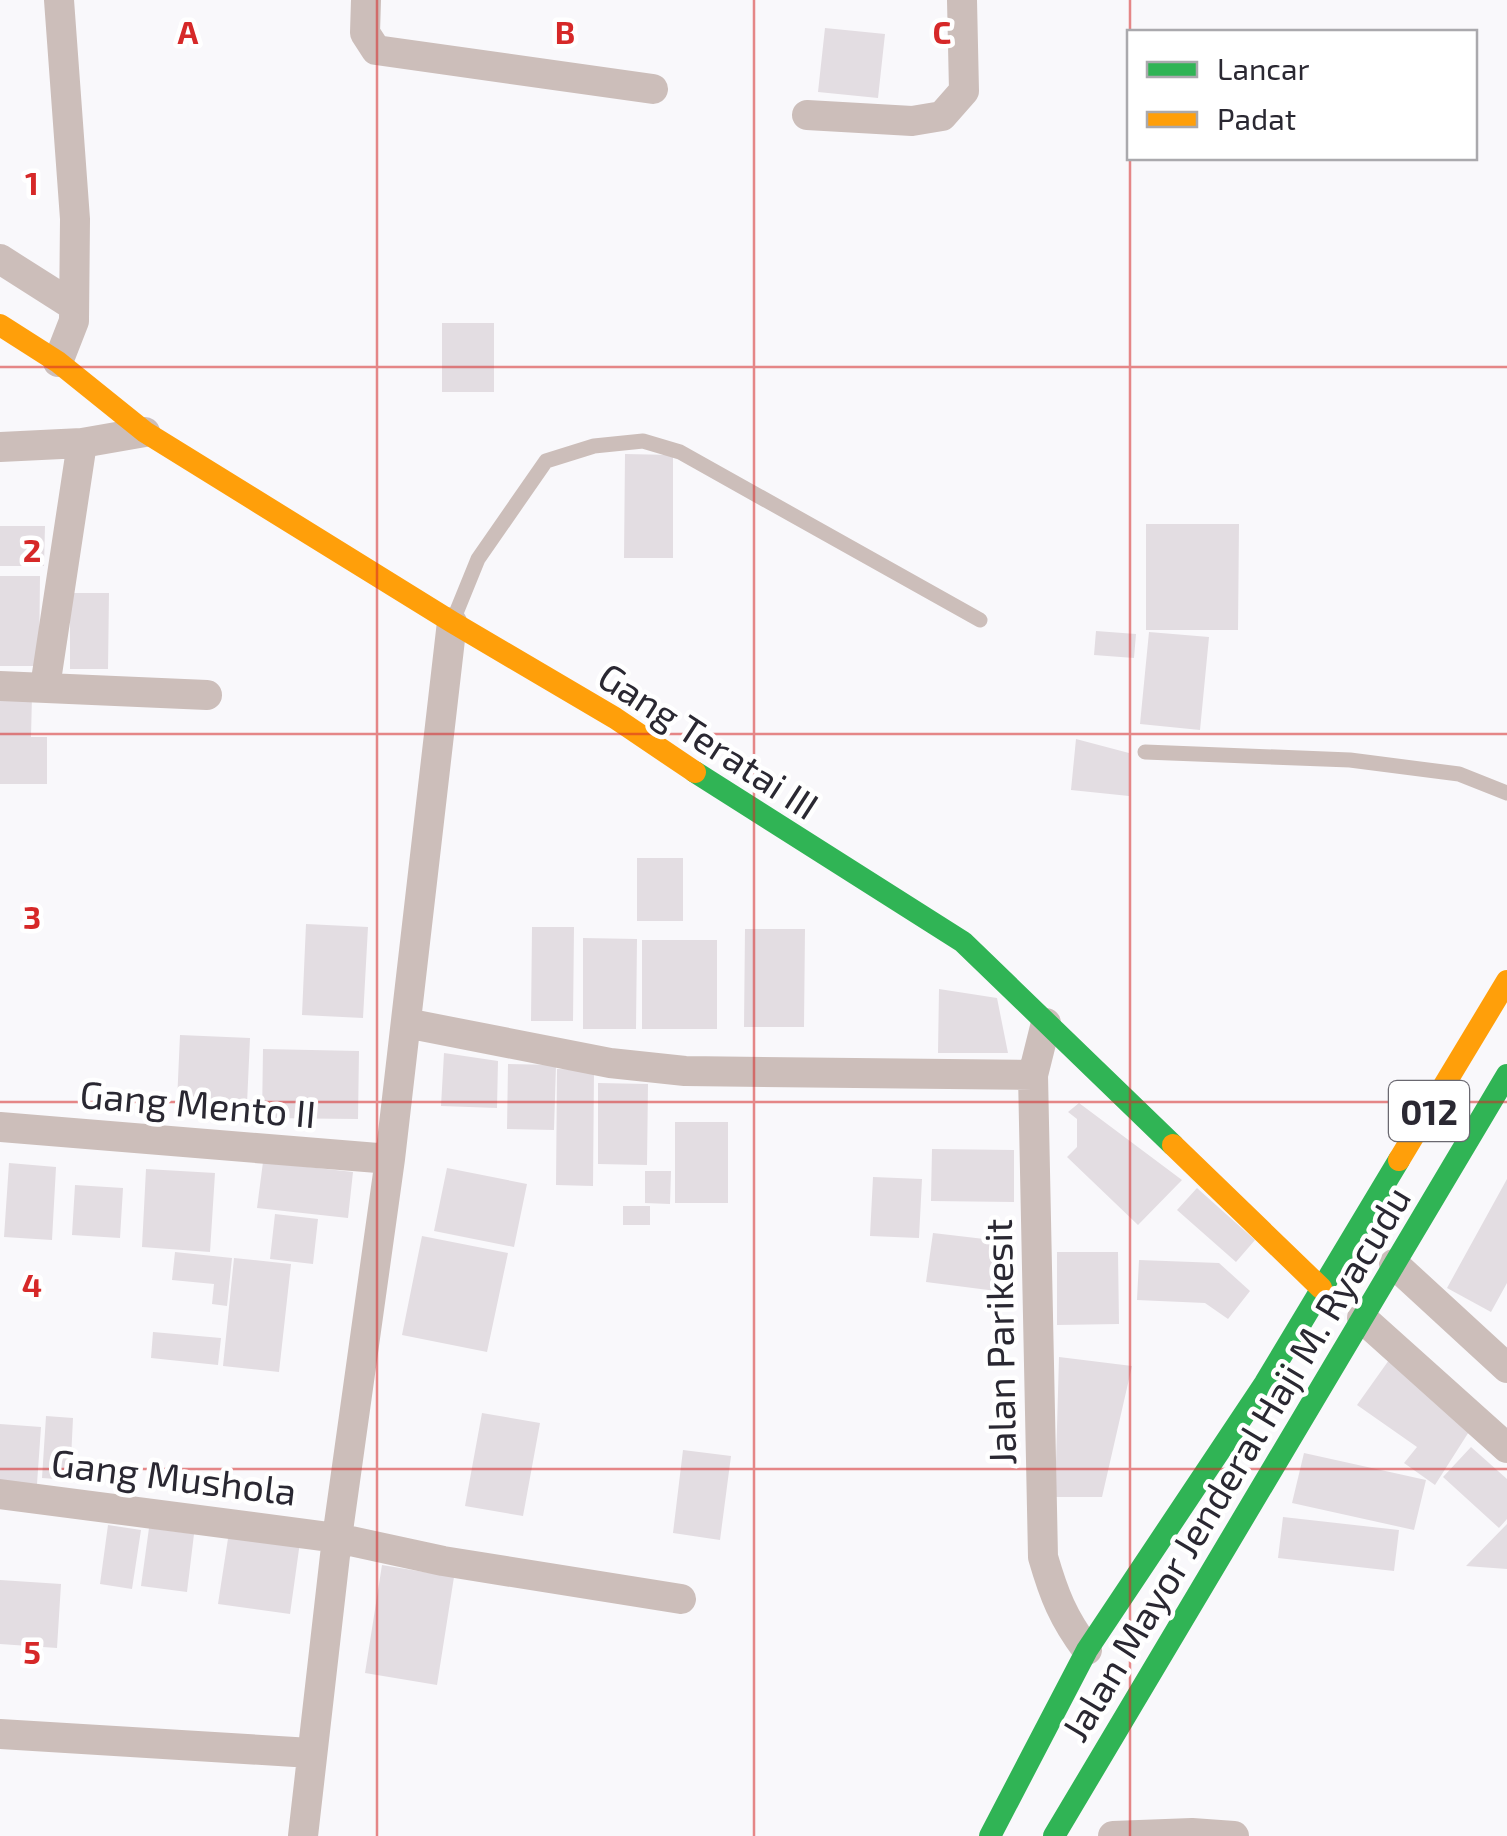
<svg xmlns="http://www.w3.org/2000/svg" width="1507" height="1836" font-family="'Exo 2',sans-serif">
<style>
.building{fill:#e3dde2}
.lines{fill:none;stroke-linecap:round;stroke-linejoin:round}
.lane{stroke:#ccbeba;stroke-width:15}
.street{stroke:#ccbeba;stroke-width:30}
.fast{stroke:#30b455;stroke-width:22}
.slow{stroke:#ff9f0a;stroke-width:22}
.grid{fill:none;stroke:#d62828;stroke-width:2.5;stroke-opacity:0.55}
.labels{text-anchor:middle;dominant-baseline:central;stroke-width:9;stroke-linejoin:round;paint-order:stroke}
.shield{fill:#fff;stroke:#6a6870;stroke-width:2.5}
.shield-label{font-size:35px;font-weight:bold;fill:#2a2832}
.street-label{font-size:38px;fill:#2a2832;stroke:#fff}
.grid-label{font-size:32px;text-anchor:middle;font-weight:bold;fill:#d62828;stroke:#fff;stroke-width:9;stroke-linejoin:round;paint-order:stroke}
</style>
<rect width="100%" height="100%" fill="#f9f8fb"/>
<!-- building -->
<path class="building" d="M825,28l60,6 -7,64 -60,-6z
M442,323h52v69h-52z
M625,454l48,1v103h-49z
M1146,524h93l-1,106h-92z
M0,526h45l-1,40h-44z
M0,576h40l-1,90h-39z
M70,593h39l-1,76h-38z
M1096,631l40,3 -2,24 -40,-3z
M1149,632l60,5 -9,93 -60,-6z
M0,694l32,1 -1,42h16v47h-47z
M1076,739l53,14v43l-58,-6z
M637,858h46v63h-46z
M306,924l62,3 -5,91 -61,-3z
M532,927h42l-1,94h-42z
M745,929h60l-1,98h-60z
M583,938l54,1 -1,90h-53z
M642,940h75v89h-75z
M939,989l58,9 11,55h-70z
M180,1035l70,3 -3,66 -70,-2z
M263,1049l96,2 -1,68 -96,-1z
M444,1053l54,8 -1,47 -56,-2z
M508,1064l48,1 -2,65 -47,-1z
M557,1069l37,1 -1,116 -37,-1z
M598,1083l50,1 -1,81 -49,-1z
M1079,1103l103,77 -44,45 -71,-68 10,-10v-28l-9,-7z
M675,1122h53v81h-53z
M932,1149l82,1v52l-83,-1z
M263,1162l90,10 -5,46 -91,-10z
M9,1163l47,4 -4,73 -48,-3z
M447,1168l80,16 -13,63 -80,-16z
M146,1169l69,4 -5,79 -68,-5z
M645,1171h26l-1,33 -25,-1z
M873,1177l49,2 -3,59 -49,-2z
M1507,1179v104l-16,29 -44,-24z
M75,1185l48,3 -3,50 -48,-3z
M1197,1188l58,52 -19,22 -59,-52z
M623,1206h27v19h-27z
M275,1214l43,5 -5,45 -43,-5z
M933,1233l77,9 -6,50 -78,-10z
M422,1236l86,17 -21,99 -85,-17z
M175,1252l57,6 -5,48 -15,-2 2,-20 -42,-4z
M1057,1252h61l1,72 -62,1z
M234,1258l57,6 -12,108 -56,-6z
M1139,1260l80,3 31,28 -22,28 -23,-16 -68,-3z
M153,1332l68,6 -3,27 -67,-7z
M1059,1357l73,9 -30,131h-47z
M1389,1360l83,67 -37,58 -31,-22 13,-16 -60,-42z
M482,1413l58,10 -17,93 -58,-10z
M46,1416l27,2 -3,62 -28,-2z
M0,1424l41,3 -4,57 -37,-2z
M1471,1447l36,32v40l-8,9 -56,-51z
M683,1450l48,6 -11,84 -47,-7z
M1304,1453l122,27 -12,50 -122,-27z
M1283,1517l116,13 -5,41 -116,-13z
M1507,1524v45l-41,-3z
M108,1525l33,5 -9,59 -32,-5z
M149,1528l45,6 -7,58 -46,-6z
M229,1532l71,10 -10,72 -72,-10z
M382,1565l72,12 -17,108 -72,-12z
M0,1580l61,4 -4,64 -57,-4z"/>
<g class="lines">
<!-- lane -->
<path class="lane" d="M454,618l24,-59 68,-98 48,-15 49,-5 37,11 300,168
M1145,752l205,8 109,14 48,19"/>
<!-- street -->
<path class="street" d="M366,0l-1,33 11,17 277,39
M807,115l105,6 30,-5 22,-25 -2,-91
M0,259l74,47
M58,362l16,-41 1,-102 -16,-219
M0,447l82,-4 63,-11
M0,686l207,9
M45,687l37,-244
M406,1023l204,40 75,8 348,4
M1046,1023l-13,52 10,482c11,38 20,61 44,93
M0,1127l390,32
M1394,1264l113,104
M1362,1318l145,130
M0,1494l337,44 106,23 238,38
M0,1734l311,19
M303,1836l34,-298 53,-379 62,-537
M1113,1836l79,-3 42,3"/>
<!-- fast -->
<path class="fast" d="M695,772l268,170 210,203
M990,1836l97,-186 178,-267 134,-223
M1054,1836l453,-761"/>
<!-- slow -->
<path class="slow" d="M0,325l58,37 87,70 307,190 163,96 80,54
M1173,1145l148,143
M1399,1160l108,-179"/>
</g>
<!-- grid -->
<path class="grid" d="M377,0v1836M754,0v1836M1130,0v32M1130,158v1678M0,367h1507M0,734h1507M0,1102h1507M0,1469h1507"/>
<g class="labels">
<!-- shield labels -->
<rect class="shield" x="1389" y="1081" width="80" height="60" rx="8"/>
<g class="shield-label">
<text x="1429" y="1111">012</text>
</g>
<!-- street labels -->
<g class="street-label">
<text transform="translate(709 740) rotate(33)">Gang Teratai III</text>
<text transform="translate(198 1103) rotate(5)">Gang Mento II</text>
<text transform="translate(999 1342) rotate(-91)">Jalan Parikesit</text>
<text transform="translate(1235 1463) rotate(-59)">Jalan Mayor Jenderal Haji M. Ryacudu</text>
<text transform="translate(174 1476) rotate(7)">Gang Mushola</text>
</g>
</g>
<g class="grid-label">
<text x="188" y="44">A</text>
<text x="565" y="44">B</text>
<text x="942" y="44">C</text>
<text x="32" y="195">1</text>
<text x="32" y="562">2</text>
<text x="32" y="929">3</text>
<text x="32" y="1297">4</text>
<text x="32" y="1664">5</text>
</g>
<!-- legend -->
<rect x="1127" y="30" width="350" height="130" fill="#ffffff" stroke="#aaa9ad" stroke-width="2.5"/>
<rect x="1147" y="62" width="50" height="15" fill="#30b455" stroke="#aaa9ad" stroke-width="2.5"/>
<text x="1217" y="80" font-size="30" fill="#2a2832">Lancar</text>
<rect x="1147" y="112" width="50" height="15" fill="#ff9f0a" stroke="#aaa9ad" stroke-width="2.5"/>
<text x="1217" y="130" font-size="30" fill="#2a2832">Padat</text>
</svg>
